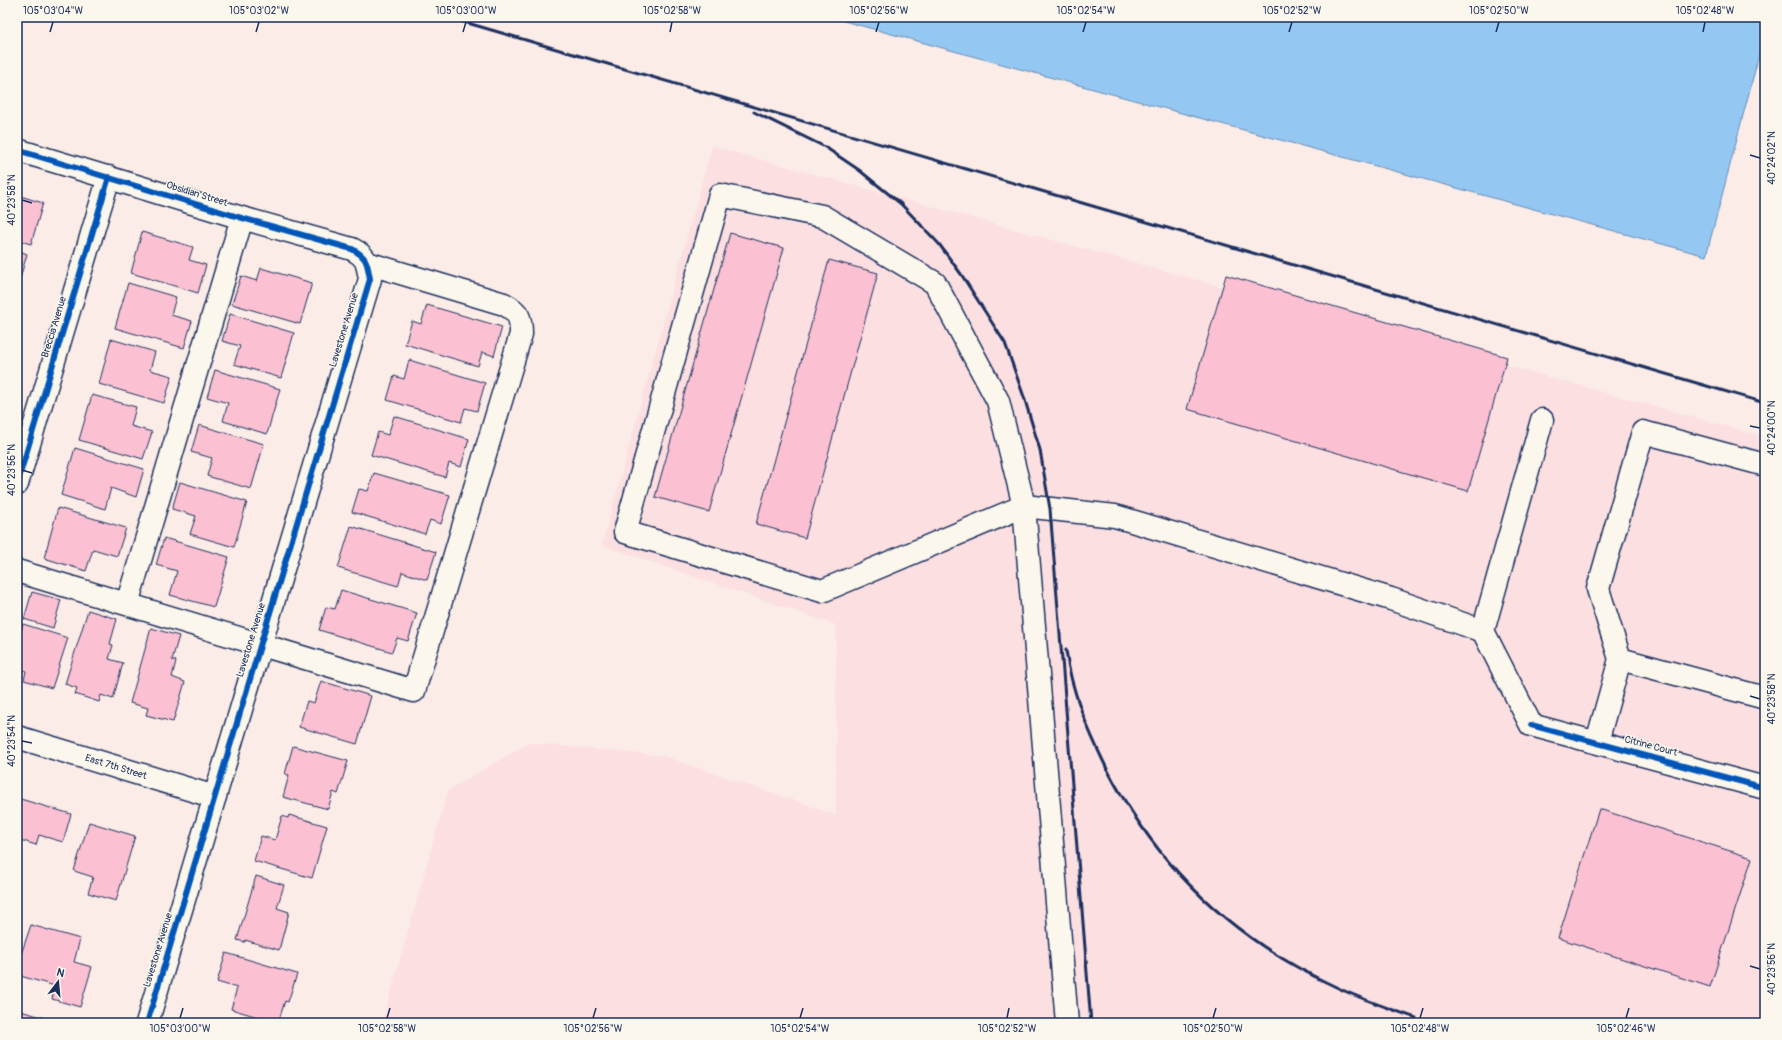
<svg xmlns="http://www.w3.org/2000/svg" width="1782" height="1040" font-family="Pangolin,sans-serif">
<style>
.built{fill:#fbdfe1}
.water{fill:#94c8f2;stroke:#648bb7}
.building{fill:#fbc1d2;stroke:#1b2f5e}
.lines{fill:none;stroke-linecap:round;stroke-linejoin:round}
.minor-casing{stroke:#1b2f5e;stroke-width:25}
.minor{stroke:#fbf7ec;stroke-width:22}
.rail{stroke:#1b2f5e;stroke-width:3}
.cycleway-casing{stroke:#fbf7ec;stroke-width:8}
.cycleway{stroke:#0057b8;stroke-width:6}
.ticks{fill:none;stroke:#1b2f5e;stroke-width:1.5}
.labels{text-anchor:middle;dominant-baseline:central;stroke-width:3;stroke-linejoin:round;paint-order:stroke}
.street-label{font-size:10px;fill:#1b2f5e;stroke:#fbf7ec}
.neatline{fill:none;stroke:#1b2f5e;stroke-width:1.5}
.ticks-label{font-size:10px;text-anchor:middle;fill:#1b2f5e}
</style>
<rect width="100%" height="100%" fill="#fbece7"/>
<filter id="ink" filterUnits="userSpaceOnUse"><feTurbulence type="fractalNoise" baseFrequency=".025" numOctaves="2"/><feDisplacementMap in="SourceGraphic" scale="8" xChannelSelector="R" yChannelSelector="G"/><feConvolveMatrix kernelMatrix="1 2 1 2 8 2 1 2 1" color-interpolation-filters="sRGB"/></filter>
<g filter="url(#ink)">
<!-- built -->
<path class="built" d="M712,146l1053,291v586h-1383l66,-233 81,-47 134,13 173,59v-190l-234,-80z"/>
<!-- water -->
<path class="water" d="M829,17h936v15l-59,224z"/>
<!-- building -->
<path class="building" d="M17,195l26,8 -12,41 -14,-4z
M142,232l51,15 -4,13 17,5 -8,28 -67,-20z
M730,233l54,15 -75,264 -54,-15z
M17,250l10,4 -10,35z
M829,260l49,13 -73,265 -49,-14z
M261,268l51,15 -12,41 -68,-20 9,-28 16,5z
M1226,275l281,82 -39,134 -281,-82z
M128,283l48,14 -5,18 21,6 -8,27 -69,-20z
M427,305l75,22 -8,29 -12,-4 -4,14 -73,-22 7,-23 9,3z
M230,314l64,19 -13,45 -47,-14 6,-18 -18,-5z
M111,339l44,13 -5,18 22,6 -8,27 -65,-19z
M409,360l76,23 -8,28 -12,-3 -4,14 -74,-22 7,-24 10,3z
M215,370l65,19 -13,45 -44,-13 5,-18 -21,-6z
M92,395l44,12 -5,19 21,6 -9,27 -64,-19z
M394,416l75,23 -8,28 -12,-4 -4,14 -74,-22 7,-23 10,3z
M199,425l65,19 -13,45 -44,-13 5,-18 -21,-6z
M75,448l69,21 -8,28 -25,-9 -6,21 -44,-14z
M374,473l76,22 -9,29 -11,-4 -5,14 -73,-22 7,-23 9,2z
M180,482l67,20 -13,45 -44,-13 6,-18 -24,-7z
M58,508l68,20 -9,28 -24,-7 -7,22 -42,-13z
M351,526l85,26 -9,28 -25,-8 -4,14 -60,-18z
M164,538l65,19 -15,50 -44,-12 7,-24 -21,-6z
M341,590l76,23 -9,28 -11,-3 -5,14 -73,-22 7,-23 9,2z
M32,592l29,8 -8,28 -29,-9z
M88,610l29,9 -7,25 3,1 -4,14 14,4 -10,36 -12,-4 -2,7 -24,-8 2,-6 -12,-4z
M23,624l45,14 -16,50 -28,-8 2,-9 -9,-3v-24z
M151,628l28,8 -7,24 4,1 -4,16 13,5 -12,40 -27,-7 2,-7 -18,-5z
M321,681l50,15 -14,48 -58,-17 8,-26 7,2z
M293,746l55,15 -10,33 -5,-2 -5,17 -45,-12 6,-22 -4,-1z
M17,798l54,16 -8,28 -24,-7 -3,10 -19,-6z
M1599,809l153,49 -42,129 -152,-49z
M289,815l38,11 -15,52 -58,-17 7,-25 14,4 7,-24 6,2z
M89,822l46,14 -19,65 -28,-8 5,-16 -19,-6z
M256,876l28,9 -7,23 12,4 -10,38 -34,-10v2l-8,-2z
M31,925l49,14 -6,23 18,5 -12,40 -28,-8 3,-13 -38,-11v-9z
M226,953l71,21 -9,28 -3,-1 -7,22 -47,-14 6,-21 -20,-6z
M17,1010l39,11 -1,2h-38z"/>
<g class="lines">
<!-- minor casing -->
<g class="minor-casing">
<path id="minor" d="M17,150l225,68 110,31c15,8 15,13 18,30l-223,744
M17,484l92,-307
M17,571l397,120 107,-357c0,-16 -2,-22 -17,-30l-137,-41
M127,604l115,-386
M1483,631l59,-211
M1620,659l-22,-70 45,-157 122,33
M17,737l198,60
M1597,742l23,-83 145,39
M1067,1023l-43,-517 -202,85 -197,-59 95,-337 102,21 113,67 63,118 26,105 91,10 276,83 92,32 48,94 234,63"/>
</g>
<!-- minor -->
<use href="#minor" class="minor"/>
<!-- rail -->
<path class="rail" d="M447,17l1318,386
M754,112l71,35 34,23 42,34 38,40 22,30 44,69 19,54 16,53 10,59 41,514
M1066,650c5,41 22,80 40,117 51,100 126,172 228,219 26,13 55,22 82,32"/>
<!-- cycleway casing -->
<g class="cycleway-casing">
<path id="cycleway" d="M17,150l225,68 110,31c15,8 15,13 18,30l-223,744
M17,484l92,-307
M1531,725l234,63"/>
</g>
<!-- cycleway -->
<use href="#cycleway" class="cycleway"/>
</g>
</g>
<!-- ticks -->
<path class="ticks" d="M50,32l3,-10M256,32l3,-10M463,32l3,-10M670,32l2,-10M876,32l3,-10M1083,32l3,-10M1289,32l3,-10M1496,32l3,-10M1703,32l2,-10M1750,155l10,3M22,200l10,3M1750,426l10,2M22,470l10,3M1750,696l10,3M22,741l10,2M1750,966l10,3M180,1018l3,-10M387,1018l3,-10M593,1018l3,-10M800,1018l3,-10M1007,1018l2,-10M1213,1018l3,-10M1420,1018l3,-10M1626,1018l3,-10"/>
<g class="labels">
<!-- street labels -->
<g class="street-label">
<text transform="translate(197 194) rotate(17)">Obsidian Street</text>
<text transform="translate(54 327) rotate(-73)">Breccia Avenue</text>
<text transform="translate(344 330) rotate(-73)">Lavestone Avenue</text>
<text transform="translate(251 640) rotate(-73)">Lavestone Avenue</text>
<text transform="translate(1651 746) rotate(15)">Citrine Court</text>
<text transform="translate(116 767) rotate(17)">East 7th Street</text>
<text transform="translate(158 950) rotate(-73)">Lavestone Avenue</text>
</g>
</g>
<!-- margin -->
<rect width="1782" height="1040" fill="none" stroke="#fbf7ec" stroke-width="44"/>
<!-- north arrow -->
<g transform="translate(58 982) rotate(16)" stroke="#fbf7ec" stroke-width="3" paint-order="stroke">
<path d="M0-3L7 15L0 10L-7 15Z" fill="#1b2f5e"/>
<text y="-6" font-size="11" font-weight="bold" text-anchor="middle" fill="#1b2f5e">N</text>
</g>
<rect x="22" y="22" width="1738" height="996" class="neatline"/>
<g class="ticks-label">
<text x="53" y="14">105°03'04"W</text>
<text x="259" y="14">105°03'02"W</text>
<text x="466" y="14">105°03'00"W</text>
<text x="672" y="14">105°02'58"W</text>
<text x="879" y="14">105°02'56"W</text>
<text x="1086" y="14">105°02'54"W</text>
<text x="1292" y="14">105°02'52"W</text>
<text x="1499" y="14">105°02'50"W</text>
<text x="1705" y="14">105°02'48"W</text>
<text transform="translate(1771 158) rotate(-90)" y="4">40°24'02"N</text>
<text transform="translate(11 200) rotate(-90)" y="4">40°23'58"N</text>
<text transform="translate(1771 428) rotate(-90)" y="4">40°24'00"N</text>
<text transform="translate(11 470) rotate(-90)" y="4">40°23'56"N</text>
<text transform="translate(1771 699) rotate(-90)" y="4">40°23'58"N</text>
<text transform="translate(11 741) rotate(-90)" y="4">40°23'54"N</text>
<text transform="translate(1771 969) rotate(-90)" y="4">40°23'56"N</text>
<text x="180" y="1032">105°03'00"W</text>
<text x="387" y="1032">105°02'58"W</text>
<text x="593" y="1032">105°02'56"W</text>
<text x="800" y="1032">105°02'54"W</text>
<text x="1007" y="1032">105°02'52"W</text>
<text x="1213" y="1032">105°02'50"W</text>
<text x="1420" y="1032">105°02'48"W</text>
<text x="1626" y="1032">105°02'46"W</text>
</g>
</svg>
